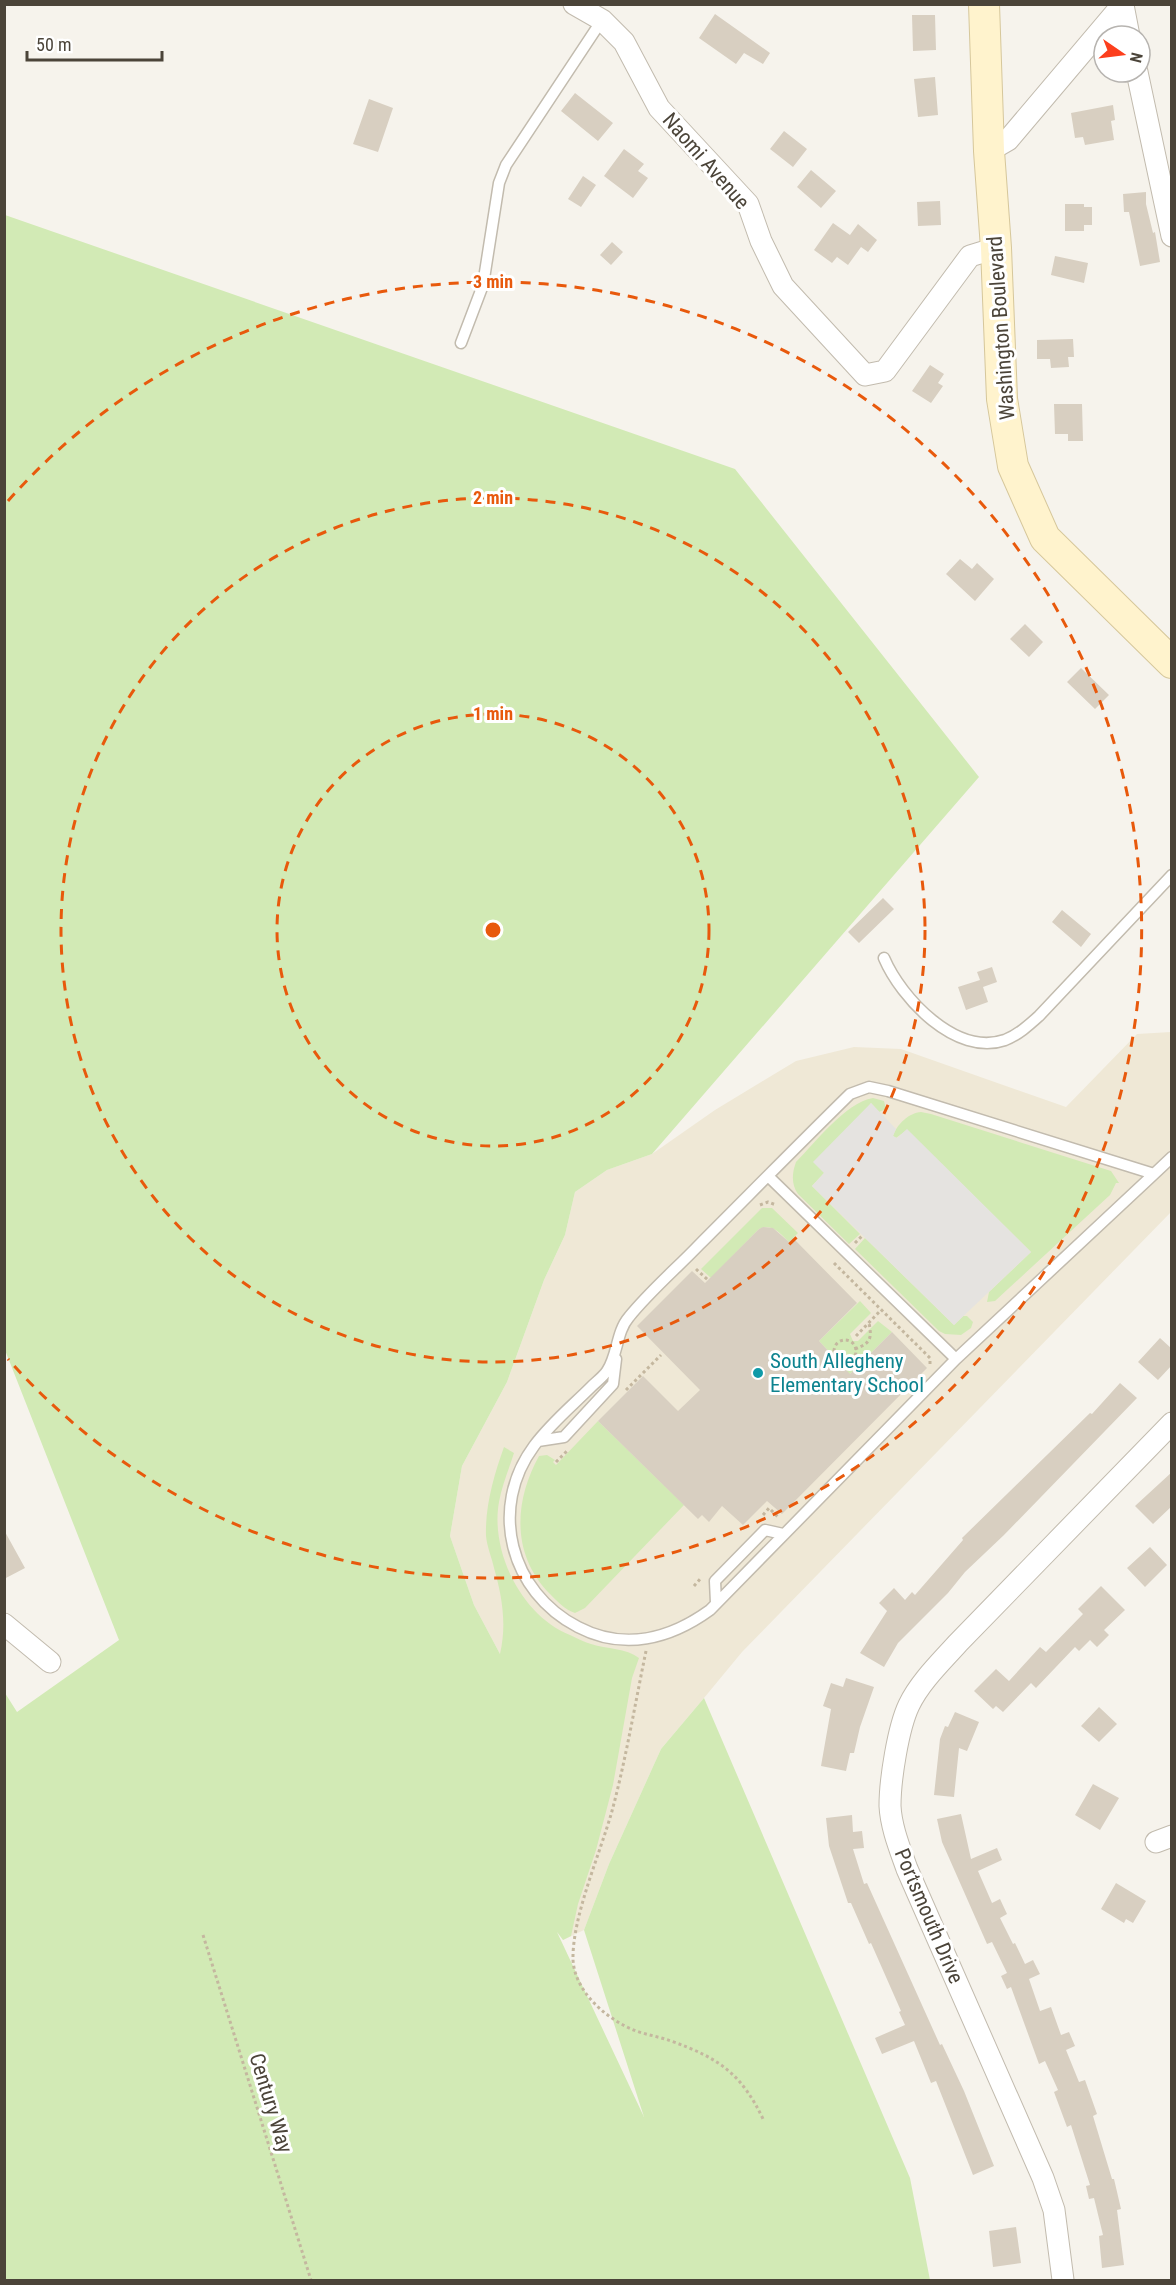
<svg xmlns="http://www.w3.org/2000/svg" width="1176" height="2285" font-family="'Roboto Condensed',sans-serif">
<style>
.education{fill:#efe8d6}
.green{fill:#d2eab5}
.parking{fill:#e5e3e0}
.building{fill:#d8cfc1}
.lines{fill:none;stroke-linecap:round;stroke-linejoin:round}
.lane-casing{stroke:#c2bbae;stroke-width:13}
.street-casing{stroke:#c2bbae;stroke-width:23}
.secondary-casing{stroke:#d6c79b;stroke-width:32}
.path{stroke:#c4b79f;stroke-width:3;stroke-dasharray:3 3;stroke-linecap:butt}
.lane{stroke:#fff;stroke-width:10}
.street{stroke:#fff;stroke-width:21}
.secondary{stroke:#fff3cd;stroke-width:30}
.ring{fill:none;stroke:#e8590c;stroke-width:3;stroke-dasharray:10 8}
.culture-dot{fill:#0f9aa8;stroke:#fff;stroke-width:2}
.labels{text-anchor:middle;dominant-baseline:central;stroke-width:6;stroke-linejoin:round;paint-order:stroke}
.street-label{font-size:21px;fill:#4b4439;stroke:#fff}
.culture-label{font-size:21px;fill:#0d838f;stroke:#fff;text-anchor:start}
.centre{fill:#e8590c;stroke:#fff;stroke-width:3}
.ring-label{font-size:18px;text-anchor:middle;font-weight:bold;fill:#e8590c;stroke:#fff;stroke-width:6;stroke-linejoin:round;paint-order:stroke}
</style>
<rect width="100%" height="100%" fill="#f6f3ec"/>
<!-- education -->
<path class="education" d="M1171,1032v180l-429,440 -38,46 -43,51 -52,115 -25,66 -21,10 -63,-286 -26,-49 -24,-69 12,-70 45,-84 37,-102 21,-45 10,-43 32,-22 45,-16 63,-44 81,-49 58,-14 47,2 165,58 71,-73z"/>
<!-- green -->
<path class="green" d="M5,215l730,254 244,308 -327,377 -45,16 -32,22 -10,43 -21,45 -37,102 -45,84 -12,70 24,69 26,49c7,-30 2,-58 -6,-86 -2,-10 -7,-21 -8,-32 -1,-30 8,-61 18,-89l10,6c-5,16 -12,32 -15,49 -9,50 23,114 71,133 7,3 14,7 21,9 16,5 35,4 48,14l-7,20 -19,107 -17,65 -18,54 -7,32 -8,4 -6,-8 87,185 -60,-187 25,-66 52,-115 43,-51 206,480 20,102h-925v-587l12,19 102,-72 -114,-290z
M873,1098l11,3 2,8 -7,3 -8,-9 -47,70 -12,13 48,48 -11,10 -51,-50c-7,-10 -6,-21 -2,-32 20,-20 49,-59 77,-64z
M921,1112l10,2 180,57 8,12h-3l-6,12 -115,106 -8,1 2,-10 42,-40 -124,-122 -11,8 -3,-2c4,-12 16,-23 28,-24z
M762,1208h10l26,25 -9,9c-9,-9 -17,-19 -30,-13l-48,49 -10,-9z
M865,1238l89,87 9,-9h4l6,6 -2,6 -10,7 -16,-1 -6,-3 -84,-82z
M860,1301l11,12 -21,21 3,7h5l20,-20 14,11 -50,50 -12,-12 8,-9 -19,-20z
M598,1421l86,84 -99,103 -10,5c-10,-3 -18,-12 -25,-19 -39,-39 -36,-93 -11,-138l8,-1 8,5 -2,2 3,3z"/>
<!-- parking -->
<path class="parking" d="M871,1103l25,26 -3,7 4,2 10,-9 124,123 -77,73 -142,-139 12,-13 -11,-11z"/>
<!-- building -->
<path class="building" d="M715,14l55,39 -7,11 -19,-11 -8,11 -37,-26z
M912,15h23l1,35 -23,1z
M935,77l3,38 -20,2 -4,-38z
M575,93l38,30 -15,18 -37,-30z
M369,99l24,9 -15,44 -25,-8z
M1113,105l2,15 -4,1 3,19 -29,5 -2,-8 -8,1 -4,-25z
M784,131l23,18 -14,18 -23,-18z
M624,149l20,15 -6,7 10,7 -15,20 -29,-22z
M811,170l25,21 -15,17 -24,-21z
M583,176l13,9 -15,22 -13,-8z
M1146,192v12l7,29 2,-1 5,30 -20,4 -11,-54h-5l-1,-18z
M940,201l1,24 -23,1 -1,-24z
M1065,204h19v3h8v18h-8v6h-19z
M833,223l17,12 8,-11 19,16 -9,12 -7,-5 -13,18 -11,-8 -5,6 -18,-13z
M612,242l11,10 -12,13 -11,-10z
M1055,256l33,7 -4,20 -33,-8z
M1073,339l1,18h-6l1,10 -18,1 -1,-9h-13v-19z
M930,365l14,9 -6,9 5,3 -12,17 -19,-12z
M1054,404h28l1,37h-15v-7h-13z
M960,559l12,10 5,-6 17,16 -19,22 -29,-27z
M1025,624l18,18 -14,15 -19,-18z
M1081,668l28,27 -14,14 -28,-27z
M883,898l11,11 -35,34 -11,-11z
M1062,910l29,24 -10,13 -29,-25z
M992,967l5,15 -14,5 5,15 -22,8 -8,-23 22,-7 -3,-8z
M763,1227l10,1 16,14 4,-4 64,65 -38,38 31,33 42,-42 35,36 -145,146 -15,-13 -24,24 -21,-19 -13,16 -7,-7 -4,4 -100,-98 45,-45 35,35 22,-21 -63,-64 55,-55 13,12 54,-54z
M1160,1338l12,11v16l-14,15 -20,-18z
M1120,1383l17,15 -133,137 -39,37 -17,21 -50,50 -14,24 -24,-14 27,-42 -8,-8 15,-15 11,12 7,-8 3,3 48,-55 -1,-2 128,-125 2,1z
M1172,1472v34l-19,18 -18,-18z
M4,1530l21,38 -21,11z
M1150,1547l17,18 -22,22 -18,-19z
M1101,1586l24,24 -21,20 5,5 -12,12 -7,-7 -11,11 -4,-4 -39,41 -5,-5 -28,29 -7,-6 -3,3 -19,-18 22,-22 13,12 31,-34 6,5 37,-38 -5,-5z
M846,1678l28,9 -14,40 -6,26h-4l-4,18 -25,-5 10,-57 -8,-3 8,-23 12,4z
M1099,1707l18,17 -18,18 -18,-16z
M955,1712l24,10 -12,29 -8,-3 -5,49 -20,-2 6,-56 5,-13 3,1z
M1093,1784l26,14 -19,32 -25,-15z
M961,1814l10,45 26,-11 5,12 -24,11 14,32 8,-4 7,15 -7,4 13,26 2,-1 10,21 8,-4 7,14 -11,5 11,32 11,-4 10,28 8,-3 6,14 -9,4 13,32 6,-2 12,34 -4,2 19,63h2l7,30 -4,1 7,55 -22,3 -3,-32 4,-1 -9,-37 -5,1 -3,-13 4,-1 -19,-60 -4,2 -13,-35 4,-2 -13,-29 -6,3 -28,-77 -4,2 -6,-13 6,-3 -15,-31 -5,2 -45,-102 -5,-23z
M852,1815l1,17 9,-1 2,17 -11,1 11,35 3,-1 73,162 2,-1 22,47 30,75 -21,9 -37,-94 -5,2 -17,-42 -32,13 -7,-16 30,-13 -6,-13 2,-1 -30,-68 -2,1 -18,-41h-3l-19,-57 -3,-28z
M1116,1883l30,18 -13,22 -7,-4 -2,4 -23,-14z
M1016,2227l5,36 -28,4 -4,-36z"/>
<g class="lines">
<!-- lane casing -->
<g class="lane-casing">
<path id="lane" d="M461,343l22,-58 16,-102 7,-18 96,-145
M884,958c17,40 72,99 121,82 13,-5 24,-15 34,-24l133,-141
M1154,1174l-266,-83 -19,-4 -19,7c-51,50 -101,101 -151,151 -23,24 -49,46 -70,72 -13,15 -11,38 -22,54 -4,6 -11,11 -16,16 -19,19 -41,37 -57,59 -46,62 -24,146 44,181 46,24 92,12 132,-17l246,-251 198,-185 18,-17
M768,1176l188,183
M538,1441l26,-4 49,-53 3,-25
M716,1603l-1,-22 50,-51 18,4"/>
</g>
<!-- street casing -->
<g class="street-casing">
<path id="street" d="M574,4l28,16 22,22 35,66 89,96 13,37 22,45 82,89 20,-4 85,-115 26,-8
M1123,5l6,31
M1137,72l35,164
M989,151l19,-11 115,-136
M4,1624l46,38
M1156,1842l16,-6
M1063,2280l-9,-70 -11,-32 -136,-309c-7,-20 -16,-42 -17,-63 0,-26 8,-78 19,-101 11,-23 32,-43 49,-62l214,-220"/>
</g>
<!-- secondary casing -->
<g class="secondary-casing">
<path id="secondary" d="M984,4l5,147 7,97 6,151 11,67 32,72 127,125"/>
</g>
<!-- path -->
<path class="path" d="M760,1205l8,-3 8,3
M855,1243l7,-7
M834,1263l96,95v8
M696,1269l12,11
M856,1336l25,-26
M834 1351a11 11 0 1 1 22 0a11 11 0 1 1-22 0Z
M855,1349c16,-6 17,-11 14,-26
M626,1390l35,-35
M556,1462l11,-11
M763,1515l6,-7 10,10
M694,1586l7,-8
M646,1651c-11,53 -20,108 -34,160 -12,43 -40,106 -39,149 2,33 35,60 63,71 12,4 24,6 35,10 48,17 71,33 93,80
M203,1935l108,345"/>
<!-- lane -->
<use href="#lane" class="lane"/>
<!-- street -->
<use href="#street" class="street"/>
<!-- secondary -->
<use href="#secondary" class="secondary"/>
</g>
<!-- distance rings -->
<g class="ring">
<circle cx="493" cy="930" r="216"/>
<circle cx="493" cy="930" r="432"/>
<path d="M8 501A648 648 0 1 1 8 1359"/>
</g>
<!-- markers -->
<circle class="culture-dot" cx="758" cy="1373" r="6"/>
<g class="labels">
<!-- street labels -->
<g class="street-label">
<text transform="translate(706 161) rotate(49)">Naomi Avenue</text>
<text transform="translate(1001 328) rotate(-94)">Washington Boulevard</text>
<text transform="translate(929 1916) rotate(67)">Portsmouth Drive</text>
<text transform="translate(271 2103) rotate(73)">Century Way</text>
</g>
<!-- culture labels -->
<g class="culture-label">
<text x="770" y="1361">South Allegheny<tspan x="770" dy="24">Elementary School</tspan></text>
</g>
</g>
<circle cx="493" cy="930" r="9" class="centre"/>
<g class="ring-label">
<text x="493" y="288">3 min</text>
<text x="493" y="504">2 min</text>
<text x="493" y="720">1 min</text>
</g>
<!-- border -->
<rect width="1176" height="2285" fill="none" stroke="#4b4439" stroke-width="12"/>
<!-- north arrow -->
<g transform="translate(1122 54) rotate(104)"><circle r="28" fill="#ffffff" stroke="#b7b4b0" stroke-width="1.5"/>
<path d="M0-4.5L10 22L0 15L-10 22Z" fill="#fc3f1d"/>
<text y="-9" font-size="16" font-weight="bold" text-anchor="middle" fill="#4b4439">N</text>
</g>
<!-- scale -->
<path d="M27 51v9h135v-9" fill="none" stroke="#4b4439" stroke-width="3"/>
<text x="36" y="51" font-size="18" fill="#4b4439" stroke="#ffffff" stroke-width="4.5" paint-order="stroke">50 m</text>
</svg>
